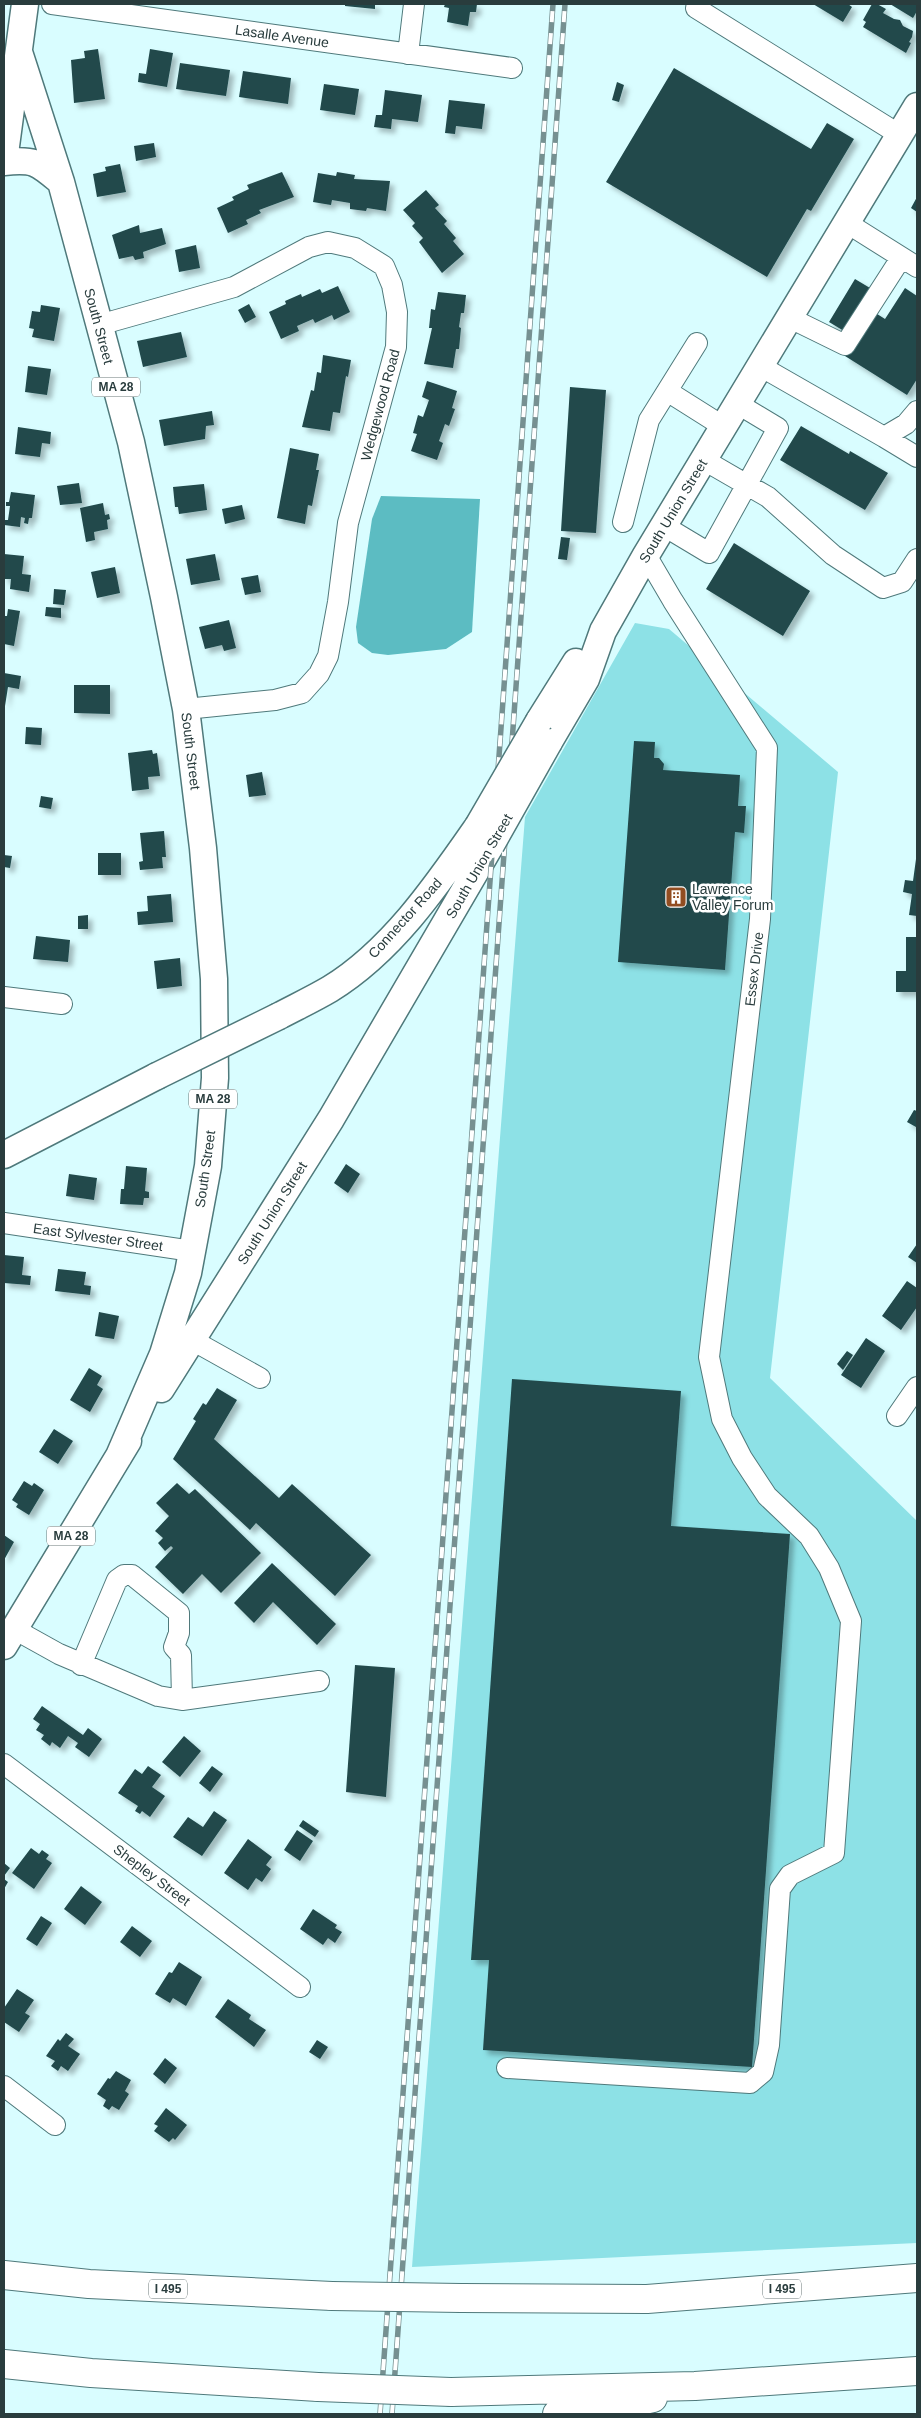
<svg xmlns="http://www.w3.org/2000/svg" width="921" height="2418" font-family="Arial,sans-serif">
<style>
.green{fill:#8de1e6}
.water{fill:#5cbcc2}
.building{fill:#204a4c;filter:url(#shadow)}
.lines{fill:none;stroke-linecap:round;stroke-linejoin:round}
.minor-casing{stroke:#4f797b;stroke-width:22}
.major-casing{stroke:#4f797b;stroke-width:29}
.highway-casing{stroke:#4f797b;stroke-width:30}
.minor{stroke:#fff;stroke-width:20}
.major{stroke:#fff;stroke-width:26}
.highway{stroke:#fff;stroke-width:28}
.rail-casing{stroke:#769091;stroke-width:5.5}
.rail{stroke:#fff;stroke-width:4;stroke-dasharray:11;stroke-linecap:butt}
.major-bridge-casing{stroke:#4f797b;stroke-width:29;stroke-linecap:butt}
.highway-bridge-casing{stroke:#4f797b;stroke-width:30;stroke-linecap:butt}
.major-bridge{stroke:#fff;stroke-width:26}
.highway-bridge{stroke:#fff;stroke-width:28}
.labels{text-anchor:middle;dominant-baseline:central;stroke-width:5;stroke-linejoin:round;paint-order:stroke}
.shield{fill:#fff;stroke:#697677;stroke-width:1}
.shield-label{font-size:12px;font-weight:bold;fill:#293c3d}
.street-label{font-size:14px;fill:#293c3d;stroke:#fff}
.poi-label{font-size:14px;fill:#293c3d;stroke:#fff;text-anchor:start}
</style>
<defs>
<filter id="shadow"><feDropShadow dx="4.5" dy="4.5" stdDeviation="2.5" flood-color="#0004"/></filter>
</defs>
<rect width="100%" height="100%" fill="#d9fdff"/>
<!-- green -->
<path class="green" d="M635,623l34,6 169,143 -68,606 147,143v722l-505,24 113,-1450z"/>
<!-- water -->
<path class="water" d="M381,496l99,3 -8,133 -26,17 -58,6 -16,-2 -14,-10 -2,-16 16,-108z"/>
<!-- building -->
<path class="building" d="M345,4h30v5l-30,-3z
M445,4h32l-1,8h-6l-2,14 -21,-4 2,-14 -5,-1z
M813,4h35l4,3 -9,15z
M872,4h5l9,5 -3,4 11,6 6,1 3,6 10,5 -1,6 -3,5 2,1 -5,10 -43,-26 3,-5 -3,-2z
M890,4h27v7l-4,7z
M98,49l7,50 -31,4 -3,-43 14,-2 -1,-7z
M150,49l23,4 -6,34 -29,-5 1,-9 7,1z
M180,63l50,7 -4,26 -50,-7z
M674,68l137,81 16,-26 27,16 -43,72 -4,-2 -40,68 -161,-95z
M243,71l48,7 -3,26 -49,-7z
M617,82l7,3 -5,17 -7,-2z
M324,84l35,5 -4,26 -35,-5z
M385,90l37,5 -4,27 -26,-3 -1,10 -17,-2 2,-12h6z
M449,100l36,4 -3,25 -26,-3 -1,8 -10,-1z
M154,143l2,14 -20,4 -2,-15z
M120,164l6,28 -29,5 -4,-23 13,-3 -1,-4z
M282,172l12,25 -35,13 2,3 -15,7 2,4 -20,9 -11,-25 17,-8 -2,-3 17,-8 -2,-4z
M337,172l18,3 -1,4 36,2 -4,30 -19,-3 -1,3 -16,-2v-6l-18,-3 -1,5 -18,-3 5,-29 18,3z
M426,190l13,15 -4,3 12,13 -3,3 12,14 -3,3 11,13 -22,19 -23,-31 4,-4 -11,-12 3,-3 -12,-13z
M917,197v15l-6,-4z
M139,225l1,8 22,-5 4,16 -23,8 1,6 -9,2 -2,-4 -14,3 -7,-24z
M196,245l4,23 -21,4 -4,-22z
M855,279l20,12 -26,43 -20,-12z
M338,286l12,26 -16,8 -2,-5 -17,8 -2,-4 -16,7 2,5 -18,8 -12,-27 17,-8 -1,-3 16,-7 1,3 18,-8 2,4z
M905,288l12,8v83l-10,16 -62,-39 29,-44 11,7z
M438,292l28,3 -2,18h-3l-2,14 2,1 -2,21h-3l-3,19 -29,-4 8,-36h-3l2,-19 4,1z
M249,304l7,13 -11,6 -7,-13z
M41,305l19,3 -6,33 -22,-4 2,-8 -5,-1 3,-17 8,1z
M181,332l6,25 -44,10 -6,-26z
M323,355l28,5 -3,17 -2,-1 -6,37 -7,-1 -3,19 -28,-4 9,-37 3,1 3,-19 4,1z
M28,366l23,3 -4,26 -22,-3z
M427,381l30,10 -5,17 3,1 -6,17 -4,-2 -6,17 4,2 -6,17 -26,-9 6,-17 -4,-1 5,-18 5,2 6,-17 -7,-3z
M570,387l36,3 -10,143 -35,-2z
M212,411l2,14 -8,1 -1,13 -41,7 -5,-26z
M801,426l48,28 1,-3 38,22 -23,37 -85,-50z
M18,427l33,5 -1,12 -8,-1 -2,14 -25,-3z
M290,448l29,6 -3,16h3l-7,36 -4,-1 -3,19 -28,-6z
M79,483l3,20 -22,2 -3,-19z
M204,484l3,26 -28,4 -1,-7h-3l-2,-20z
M11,492l24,3 -3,23h-3l-1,6 -4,-1 1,-5 -4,-1 -1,10 -16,-2 1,-5h3l2,-14h-4v-4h3z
M103,503l2,12 4,-1 1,5 -3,1 1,9 -14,3 1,8 -9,2 -6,-34z
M242,505l3,14 -20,5 -3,-15z
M561,537l9,1 -3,22 -9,-1z
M734,543l76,48 -27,45 -77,-47z
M4,554l20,2 -2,18 9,1 -2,17 -19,-3 1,-10h-7z
M215,554l5,26 -29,5 -5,-26z
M115,567l5,26 -23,5 -6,-26z
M258,575l3,17 -16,3 -4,-17z
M54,589l12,1 -2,15 -11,-1z
M46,607l15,1v10l-16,-2z
M8,609l12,2 -6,35 -10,-2v-28h3z
M229,620l7,28 -12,3 -2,-6 -17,4 -6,-22z
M4,673l17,3 -2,13 -11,-2 -3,19z
M74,685h36v29l-36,-1z
M26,727l16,1 -1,17 -16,-1z
M634,741l21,1 -1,16h5l5,6 -1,6 77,5 -2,31h8l-2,27 -9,-1 -10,138 -107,-8z
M152,750l1,4 4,-1 3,23 -12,1 1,12 -17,2 -4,-38z
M262,772l4,23 -17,2 -3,-22z
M41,796l12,2 -2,11 -12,-2z
M164,831l2,26h-4l1,11 -23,2 -1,-8 4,-1 -3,-28z
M98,853h23v22h-23z
M4,855l8,1 -2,12 -6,-1z
M916,859h1v57l-8,-1 3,-21 -9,-2 2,-12 8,1z
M171,894l2,28 -35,3 -1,-13 11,-1 -1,-15z
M88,915v14h-10v-13z
M36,936l34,4 -2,22 -35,-3z
M906,937h11v55h-21v-21h10z
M180,958l2,28 -25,3 -3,-28z
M914,1110l3,1 -1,16 -9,-5z
M346,1164l14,10 -12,19 -14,-10z
M126,1166l21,2 -2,23 4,1v6h-5l-1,7 -23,-1 1,-15h3z
M69,1174l28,4 -3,22 -28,-4z
M917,1244v19l-9,-6z
M4,1255l20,2 -2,18 9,1 -1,9 -26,-2z
M58,1269l28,3 -2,13 7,1 -1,9 -35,-4z
M907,1281l10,7v19l-16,23 -19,-14z
M99,1312l20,4 -5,23 -19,-3z
M866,1338l19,13 -24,37 -20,-13z
M847,1351l6,4 -10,15 -6,-6z
M89,1368l13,8 -5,9 6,4 -13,23 -20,-12z
M512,1379l169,12 -10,135 119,8 -38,533 -269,-17 6,-90h-18z
M217,1388l20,12 -23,39 65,59 13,-14 79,71 -36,41 -79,-73 -6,7 -77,-71 23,-38 -3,-2 10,-16 3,2z
M54,1429l19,12 -15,23 -19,-12z
M24,1481l8,5 2,-3 10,7 -15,25 -13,-8 2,-3 -6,-4z
M177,1483l12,11 6,-5 66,64 -40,40 -19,-19 -19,20 -28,-27 18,-19 -2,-2 -6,5 -7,-8 5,-5 -8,-7 14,-15 -13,-13z
M4,1535l10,7 -10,18z
M272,1563l64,61 -19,21 -44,-43 -19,21 -20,-20z
M355,1665l40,3 -9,129 -40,-5z
M42,1706l41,29 5,-7 14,11 -13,18 -14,-10 3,-4 -10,-7 -8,12 -8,-6 -2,4 -9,-7 3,-4 -8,-5 4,-6 -7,-5z
M184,1736l17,15 -21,26 -18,-15z
M148,1766l13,9 -9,12 13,9 -15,21 -8,-6 -2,3 -5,-3 3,-5 -20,-13 17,-24 7,5z
M212,1766l11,8 -13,18 -11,-9z
M214,1811l13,9 -25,36 -29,-19 15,-20 15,10z
M303,1820l16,11 -4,6 -16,-11z
M297,1830l16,11 -13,20 -16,-11z
M248,1839l24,18 -6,8 5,4 -9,13 -6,-4 -8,12 -24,-17z
M31,1848l8,6 3,-4 7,5 -3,4 6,4 -18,26 -22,-16z
M4,1863l6,5 -6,8z
M4,1879l4,3 -4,7z
M81,1886l21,16 -17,23 -21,-16z
M313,1909l24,16 -2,3 7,4 -7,11 -7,-5 -5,7 -23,-16z
M41,1916l11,7 -15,23 -11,-7z
M132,1926l20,15 -12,16 -20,-15z
M179,1962l23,15 -16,29 -13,-8 -3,5 -15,-9 14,-22 3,1z
M17,1989l17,11 -9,13 5,3 -11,16 -15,-10v-14z
M228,1999l23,16 -2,4 17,11 -12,17 -39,-30z
M66,2033l8,6 -6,7 12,8 -12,17 -7,-5 -3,5 -7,-5 4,-5 -9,-5 12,-17 2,2z
M317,2040l11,7 -8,12 -11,-7z
M165,2058l12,10 -12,16 -12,-10z
M116,2071l15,9 -6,11 4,3 -10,16 -7,-4 -3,4 -6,-4 3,-6 -9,-6 11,-16 2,1z
M166,2108l21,17 -12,15 -2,-2 -4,4 -15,-11 4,-5 -4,-2z"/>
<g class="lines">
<!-- minor casing -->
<g class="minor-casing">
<path id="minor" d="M52,4l460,64
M696,8l204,127
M408,54l6,-50
M847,223l70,44
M790,318l55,27 56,-87
M99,325l135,-38 75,-40 19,-5 27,6 29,18 8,19 5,27 -1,35 -48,176 -10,79 -10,54 -9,18 -17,19 -27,7 -89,9
M760,366l124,71 22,-13 11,-13
M667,391l57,36
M884,437l33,20
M704,460l64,37 65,58 50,33 19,-6 15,-23
M623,522l26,-102 48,-77
M664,526l45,27 69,-125 -40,-24
M4,997l58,7
M4,1223l188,28
M192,1340l68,38
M897,1416l20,-29
M14,1629l45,25 99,42 24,4 137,-19
M81,1665l36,-85 7,-5h8l47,38v20l-5,14 7,8 1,45
M4,1764l296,223
M507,2068l243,15 13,-11 6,-27 11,-156 10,-14 44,-22 17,-232 -22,-53 -20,-32 -42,-40 -25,-38 -20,-39 -13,-62 51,-438 7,-171 -94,-147 -27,-46
M4,2086l51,39"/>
</g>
<!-- major casing -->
<g class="major-casing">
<path id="major" d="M19,52l42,130 70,260 33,155 22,112 17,139 11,131 1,99 -7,88 -20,107 -25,81 -44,102
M4,161l21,-157
M4,162c31,-3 33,0 57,20
M539,721l37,-59
M549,742l37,-63 17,-48 43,-76 271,-449
M279,1016c17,-9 34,-17 51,-27 62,-38 107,-104 148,-163
M4,1155l153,-79
M161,1389l170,-270 160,-274
M4,1646l124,-205"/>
</g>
<!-- highway casing -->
<g class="highway-casing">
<path id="highway" d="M4,2275l85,9 243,12
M461,2298l186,1 270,-21
M4,2364l87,9 227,14
M451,2392l244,-6 222,-15
M557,2414l28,-1 68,-15"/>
</g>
<!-- minor -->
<use href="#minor" class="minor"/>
<!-- major -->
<use href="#major" class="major"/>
<!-- highway -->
<use href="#highway" class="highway"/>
<!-- rail casing -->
<g class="rail-casing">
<path id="rail" d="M380,2414l173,-2410
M392,2414l173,-2410"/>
</g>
<!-- rail -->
<use href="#rail" class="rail"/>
<!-- major-bridge casing -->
<g class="major-bridge-casing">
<path id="major-bridge" d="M478,826l61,-105
M491,845l58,-103
M157,1076l122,-60"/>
</g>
<!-- highway-bridge casing -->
<g class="highway-bridge-casing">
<path id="highway-bridge" d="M332,2296l129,2
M318,2387l133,5"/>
</g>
<!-- major-bridge -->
<use href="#major-bridge" class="major-bridge"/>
<!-- highway-bridge -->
<use href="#highway-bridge" class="highway-bridge"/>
</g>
<!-- icons -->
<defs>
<g id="building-square" transform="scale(1.125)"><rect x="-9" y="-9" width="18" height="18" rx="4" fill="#924d21" stroke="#fff"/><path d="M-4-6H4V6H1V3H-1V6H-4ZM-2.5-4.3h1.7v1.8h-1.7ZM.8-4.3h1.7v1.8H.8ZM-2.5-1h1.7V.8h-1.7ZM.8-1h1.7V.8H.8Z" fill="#fff"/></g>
</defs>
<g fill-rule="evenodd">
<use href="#building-square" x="676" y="897"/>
</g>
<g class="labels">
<!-- shield labels -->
<g class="shield">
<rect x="92" y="377.5" width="48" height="19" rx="4"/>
<rect x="189" y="1089.5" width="48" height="19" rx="4"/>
<rect x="47" y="1526.5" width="48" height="19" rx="4"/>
<rect x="149" y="2279.5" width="38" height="19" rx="4"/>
<rect x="763" y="2279.5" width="38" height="19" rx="4"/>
</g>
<g class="shield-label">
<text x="116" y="387">MA 28</text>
<text x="213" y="1099">MA 28</text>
<text x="71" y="1536">MA 28</text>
<text x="168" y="2289">I 495</text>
<text x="782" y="2289">I 495</text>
</g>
<!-- street labels -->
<g class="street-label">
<text transform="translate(282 36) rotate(8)">Lasalle Avenue</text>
<text transform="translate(99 326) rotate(75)">South Street</text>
<text transform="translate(380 405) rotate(-75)">Wedgewood Road</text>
<text transform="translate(673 511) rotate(-59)">South Union Street</text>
<text transform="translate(191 751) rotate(83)">South Street</text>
<text transform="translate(479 866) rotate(-60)">South Union Street</text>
<text transform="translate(405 918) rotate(-48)">Connector Road</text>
<text transform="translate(754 969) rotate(-83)">Essex Drive</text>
<text transform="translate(205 1169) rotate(-82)">South Street</text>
<text transform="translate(272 1213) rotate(-58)">South Union Street</text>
<text transform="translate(98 1237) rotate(8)">East Sylvester Street</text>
<text transform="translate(152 1875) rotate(37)">Shepley Street</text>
</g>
<!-- poi labels -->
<g class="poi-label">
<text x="692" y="889">Lawrence<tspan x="692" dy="16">Valley Forum</tspan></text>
</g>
</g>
<!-- border -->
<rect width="921" height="2418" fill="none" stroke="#293c3d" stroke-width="10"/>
</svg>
